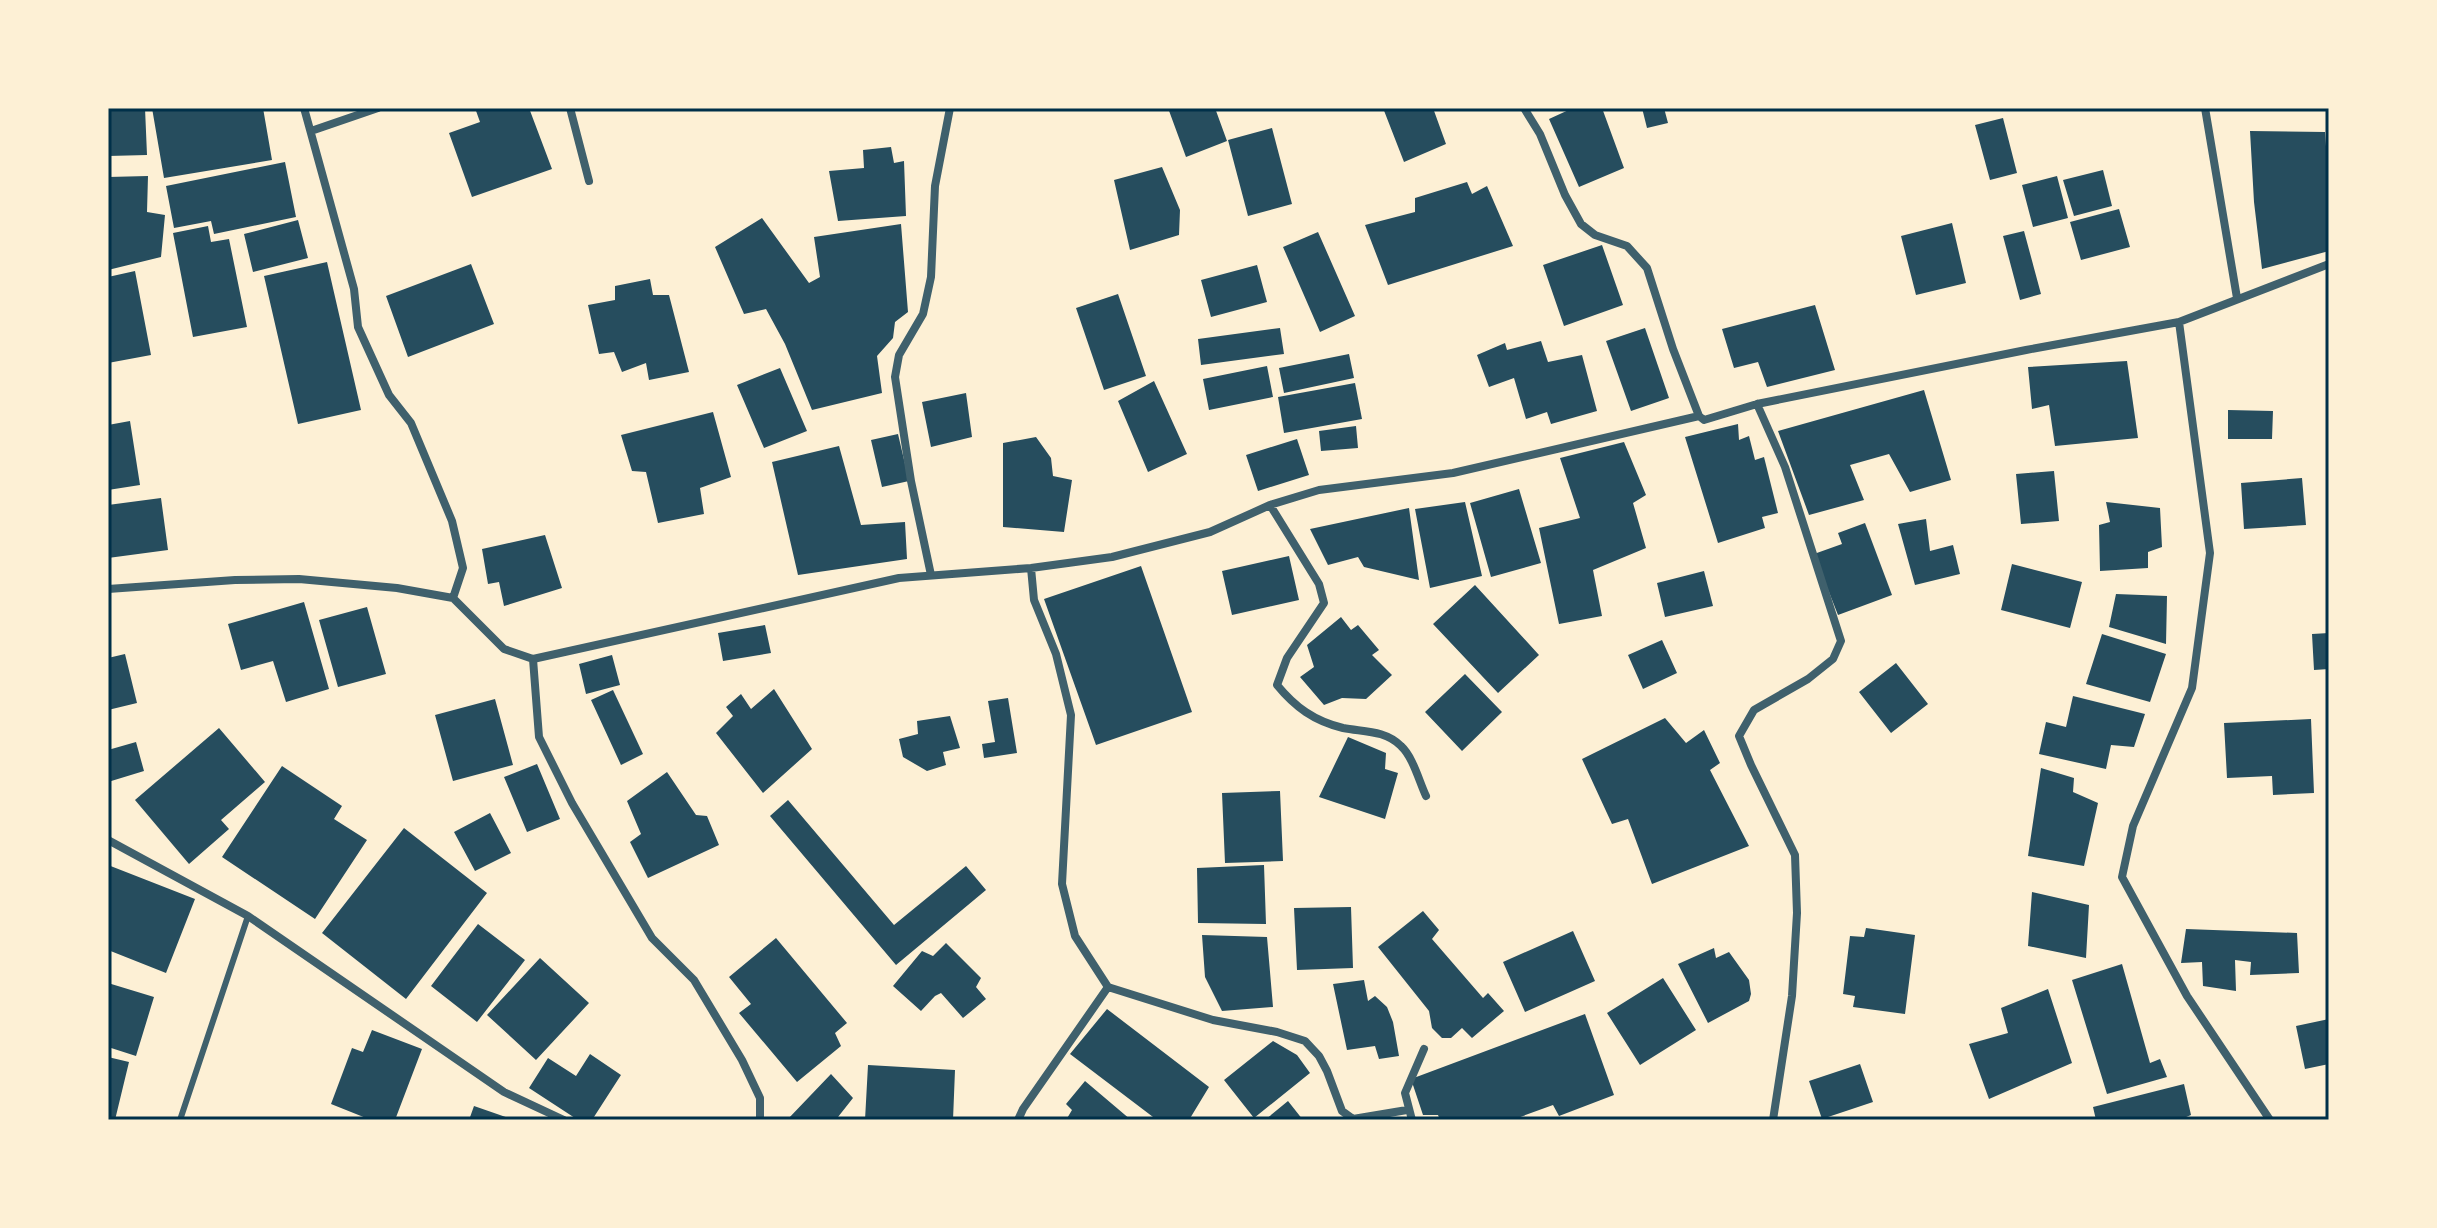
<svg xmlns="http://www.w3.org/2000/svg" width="2437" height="1228" font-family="'Sofia Sans Condensed',sans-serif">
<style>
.building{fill:#264d5e}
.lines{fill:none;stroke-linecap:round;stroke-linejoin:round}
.service{stroke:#3f606c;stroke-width:6}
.minor{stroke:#3f606c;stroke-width:8}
.neatline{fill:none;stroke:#003049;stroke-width:3}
</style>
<rect width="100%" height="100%" fill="#fdf0d5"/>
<!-- building -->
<path class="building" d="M108,108h37l2,47 -39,1z
M152,108h111l9,52 -108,18z
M475,108h54l23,61 -80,28 -23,-64 31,-11z
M1168,108h47l12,33 -41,16z
M1383,108h50l13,36 -42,18z
M1573,108h29l22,60 -45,19 -30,-68z
M1642,108h22l4,15 -21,5z
M2003,118l14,55 -27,7 -15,-55z
M1272,128l20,76 -44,12 -20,-76z
M2250,131l75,1 4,57v62l-67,18 -8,-67z
M891,147l3,16 10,-2 2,55 -68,5 -9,-50 35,-3 -1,-18z
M285,162l11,55 -82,17 -3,-13 -37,7 -8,-42z
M1162,167l18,43 -1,25 -49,15 -16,-70z
M2103,170l9,36 -38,10 -11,-36z
M148,176l-1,36 18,3 -4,42 -53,13v-93z
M2057,176l11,42 -35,9 -11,-42z
M1467,182l5,12 15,-8 26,60 -125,39 -23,-60 50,-13v-14z
M2119,209l11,38 -49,13 -11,-38z
M762,218l47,65 11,-6 -6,-40 87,-13 7,88 -13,10 -2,16 -16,18 5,37 -70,17 -27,-66 -19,-35 -22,5 -29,-67z
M298,220l10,38 -55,14 -9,-38z
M1952,223l14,60 -50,12 -15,-59z
M208,226l3,16 18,-3 18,88 -54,10 -20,-104z
M2024,231l17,63 -21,6 -17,-64z
M1318,232l37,84 -35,16 -37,-85z
M1602,245l21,60 -59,21 -21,-61z
M327,262l34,148 -63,14 -34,-148z
M471,264l23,60 -86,33 -22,-61z
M1257,265l10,37 -56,15 -10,-37z
M135,271l16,84 -43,8v-86z
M650,279l3,16h16l20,77 -40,8 -3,-17 -24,9 -8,-20 -15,2 -11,-49 27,-5v-14z
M1118,294l28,82 -42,14 -28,-82z
M1815,305l20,65 -68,17 -9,-25 -24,6 -12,-39z
M1280,328l4,26 -83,11 -3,-26z
M1645,328l24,70 -38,13 -25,-70z
M1541,341l7,21 34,-7 15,56 -46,13 -4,-12 -21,7 -12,-41 -25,9 -12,-32 28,-12 2,7z
M1349,354l5,24 -70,15 -5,-25z
M2127,361l11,77 -83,8 -6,-41 -17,4 -4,-42z
M1267,366l6,31 -64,13 -6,-31z
M780,368l27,63 -43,17 -27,-63z
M1154,381l33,73 -39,18 -30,-71z
M1355,383l7,36 -78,14 -6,-36z
M1924,390l27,90 -41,12 -21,-38 -39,11 14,35 -55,15 -31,-84z
M966,393l6,44 -41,10 -9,-45z
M2228,410l45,1 -1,28h-44z
M713,412l18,65 -31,11 4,26 -46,9 -12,-51 -14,-1 -11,-36z
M130,421l10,64 -32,5v-65z
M1738,424l1,16 10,-4 6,24 9,-3 14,56 -16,4 3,11 -47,15 -33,-106z
M1356,426l2,22 -37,3 -2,-20z
M898,434l11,47 -27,6 -11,-47z
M1036,437l15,21 2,18 19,4 -8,52 -61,-5v-84z
M1297,439l12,36 -51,16 -12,-36z
M1624,442l22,53 -13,8 13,45 -53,22 9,46 -43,8 -20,-96 41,-10 -20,-60z
M839,446l22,79 44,-3 2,37 -109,16 -26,-113z
M2054,471l5,50 -38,3 -5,-50z
M2302,478l4,47 -62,4 -3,-46z
M1519,489l22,74 -50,14 -21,-74z
M161,498l7,52 -60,8v-53z
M1465,502l17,74 -52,12 -15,-79z
M2106,502l54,6 2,39 -14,5v16l-48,3 -1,-46 11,-3z
M1409,508l10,72 -55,-13 -6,-10 -30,8 -18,-36z
M1926,519l4,32 23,-6 7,29 -45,11 -17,-61z
M1865,523l27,72 -54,20 -24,-61 28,-10 -4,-11z
M545,535l17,53 -58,18 -5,-24 -11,2 -6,-35z
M1289,556l10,44 -67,15 -10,-44z
M2012,564l70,18 -12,46 -69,-18z
M1141,566l51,146 -96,33 -52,-146z
M1704,571l9,35 -48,11 -8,-34z
M1475,585l64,70 -41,38 -65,-69z
M2116,594l51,2 -1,48 -57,-17z
M304,602l25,87 -43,13 -13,-41 -32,9 -13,-46z
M367,607l19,67 -48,13 -19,-67z
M1341,617l10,13 7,-5 21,25 -7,5 20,20 -26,24 -24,-1 -18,7 -24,-28 14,-10 -7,-22z
M765,625l6,28 -48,8 -5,-28z
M2329,633v36l-15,1 -2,-36z
M2102,634l64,20 -16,48 -64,-18z
M1662,640l15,33 -34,16 -15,-34z
M125,654l12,49 -29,7v-52z
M612,655l8,30 -34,9 -7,-30z
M1896,663l32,41 -37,29 -32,-41z
M1465,674l37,38 -40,39 -37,-39z
M774,689l38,60 -49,44 -47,-60 17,-17 -7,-9 15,-13 10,15z
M613,690l30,64 -22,11 -30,-65z
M2073,696l72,18 -11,33 -23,-2 -5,24 -67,-15 7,-32 20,5z
M1008,698l9,55 -33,5 -2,-14 13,-2 -7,-41z
M495,699l18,66 -60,16 -18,-66z
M950,716l10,32 -17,4 3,13 -19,6 -24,-14 -4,-18 19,-5 -1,-13z
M1665,718l21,25 18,-13 16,33 -10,7 39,76 -97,38 -24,-65 -16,5 -30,-65z
M2311,719l3,74 -41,2 -1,-19 -45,2 -3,-55z
M219,728l46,54 -44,38 8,9 -40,35 -54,-64z
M1348,737l38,16 -1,16 13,4 -13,46 -66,-22z
M136,742l8,29 -36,11v-32z
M537,764l23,55 -33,13 -23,-55z
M282,766l60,40 -8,13 33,21 -52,79 -93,-62z
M2041,768l33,10 -1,14 25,11 -14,63 -56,-10z
M667,772l29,43 11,1 12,29 -71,33 -18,-36 11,-8 -14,-33z
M1280,791l3,70 -58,2 -3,-70z
M788,800l106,125 72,-59 20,24 -90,75 -126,-149z
M490,813l21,40 -36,18 -21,-39z
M404,828l83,65 -81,106 -84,-66z
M108,865l87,34 -29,74 -58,-23z
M1264,865l2,59 -68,-1 -1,-55z
M2032,892l57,13 -3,53 -58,-12z
M1351,907l2,61 -56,2 -3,-62z
M1423,911l16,19 -7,9 51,59 5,-5 16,18 -32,27 -10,-10 -11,10h-9l-10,-10 -3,-17 -51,-64z
M478,924l47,36 -48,62 -46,-36z
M1866,928l49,7 -10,79 -52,-7 2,-11 -12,-2 7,-58 14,1z
M2186,929l111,4 2,40 -49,2 1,-13 -16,-2 1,31 -33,-5 -1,-24 -21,1z
M1573,931l22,50 -70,31 -22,-50z
M1202,935l65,2 6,70 -51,4 -17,-34z
M776,938l71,85 -12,10 6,13 -44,36 -58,-69 12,-9 -22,-27z
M946,943l35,35 -5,9 10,12 -23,19 -22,-25 -6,3 -14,15 -28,-25 29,-35 11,5z
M1714,948l2,10 13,-6 20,28 2,14 -2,7 -41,22 -30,-59z
M540,958l49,45 -53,57 -49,-45z
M2122,964l28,99 10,-4 7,18 -60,17 -35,-114z
M1663,978l33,52 -56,35 -33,-52z
M1364,980l4,21 7,-5 12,11 6,15 6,34 -20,3 -4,-13 -28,4 -14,-66z
M108,983l46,14 -18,59 -28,-9z
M2048,989l24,74 -83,36 -20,-55 39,-11 -7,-25z
M1107,1009l102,78 -20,33h-32l-87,-66z
M1585,1014l29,81 -55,21 -6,-11 -41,15h-72l-2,-5h-15l-12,-36z
M2329,1019v45l-24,5 -9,-43z
M372,1030l50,19 -27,71h-24l-40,-16 21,-56 11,4z
M1273,1041l24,14 13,18 -56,45 -30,-38z
M590,1054l31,21 -29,45h-14l-49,-32 19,-30 28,18z
M108,1057l21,5 -14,58h-7z
M1860,1064l13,38 -51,17 -13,-38z
M868,1065l87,5 -2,50h-88z
M831,1074l22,24 -15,19 3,3h-54z
M1085,1081l46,39h-65l6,-10 -6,-6z
M2184,1084l7,31 -12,5h-83l-3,-13z
M1288,1101l15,19h-38z
M474,1106l40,14h-45z"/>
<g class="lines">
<!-- service -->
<path class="service" d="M180,1120l68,-204"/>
<!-- minor -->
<path class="minor" d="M304,108l50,181 4,38 31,68 22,28 41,98 11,47 -10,30
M570,108l19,73
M1524,108l16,26 25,61 16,29 14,11 32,11 20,22 26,81 26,67
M2205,108l32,190
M311,131l67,-23
M2179,322l31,231 -18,135 -59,138 -11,51 65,119 83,124
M1757,404l28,63 56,174 -8,18 -25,20 -54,31 -15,26 12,29 44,90 2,58 -5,83 -19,124
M1270,505l49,79 5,19 -37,55 -10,27c18,22 37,36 66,43 21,4 42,2 58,18 12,11 18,35 25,50
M1031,568l3,32 22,54 15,61 -9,169 13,52 33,51 105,33 64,12 28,9 14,15 8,15 15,40 11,8 54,-9
M931,575l-20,-94 -16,-104 4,-22 24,-41 8,-37 4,-91 15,-78
M108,589l127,-9 64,-1 98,9 56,10 51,51 29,10 366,-81 132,-10 81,-11 98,-25 60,-27 49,-15 134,-17 246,-57 5,4 53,-16 269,-54 153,-28 150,-58
M533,659l6,78 33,66 80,135 42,42 48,80 18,38v22
M108,840l140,76 256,176 60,28
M1018,1120l5,-11 85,-122
M1412,1120l-7,-27 19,-44"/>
</g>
<!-- border -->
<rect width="2437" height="1228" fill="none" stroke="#fdf0d5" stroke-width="220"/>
<rect x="110" y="110" width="2217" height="1008" class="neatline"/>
</svg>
